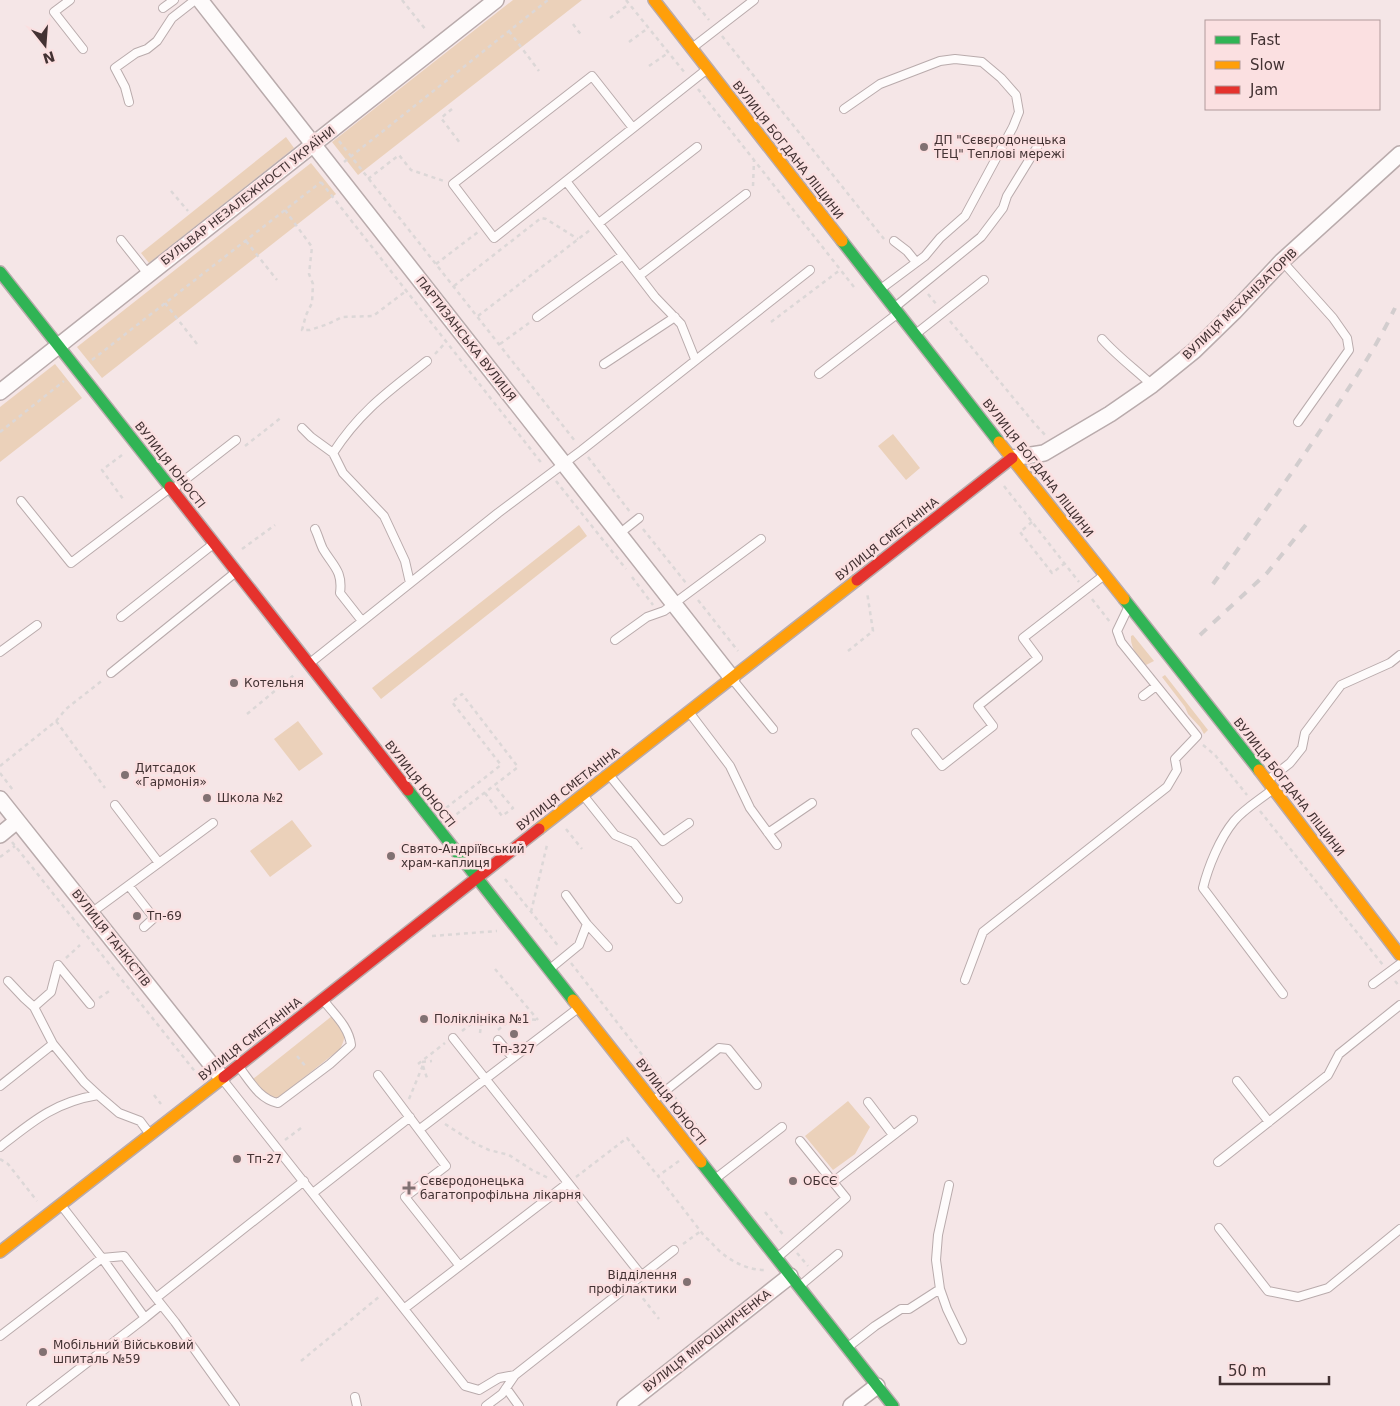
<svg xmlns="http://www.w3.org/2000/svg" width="1400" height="1406" font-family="'DejaVu Sans',sans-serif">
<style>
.green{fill:#ebd1ba}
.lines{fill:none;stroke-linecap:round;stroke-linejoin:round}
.lane-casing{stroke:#b9abac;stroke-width:10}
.street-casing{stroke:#b9abac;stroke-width:18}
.fast-casing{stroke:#b9abac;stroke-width:14}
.slow-casing{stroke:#b9abac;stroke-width:14}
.jam-casing{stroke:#b9abac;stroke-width:14}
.path{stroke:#dcd7d7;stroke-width:2.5;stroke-dasharray:4 4;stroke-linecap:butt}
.lane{stroke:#fefbfb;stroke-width:8}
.street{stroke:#fefbfb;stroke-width:15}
.fast{stroke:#30b455;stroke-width:11}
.slow{stroke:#ff9f0a;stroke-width:11}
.jam{stroke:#e5322d;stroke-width:11}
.rail{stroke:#d2cdce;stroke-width:4;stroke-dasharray:9 9;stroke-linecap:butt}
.poi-dot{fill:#817172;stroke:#fbe0e1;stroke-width:2}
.labels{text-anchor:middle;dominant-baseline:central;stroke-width:5;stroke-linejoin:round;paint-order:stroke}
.poi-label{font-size:12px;fill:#433233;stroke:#fbe0e1;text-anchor:start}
.street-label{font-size:12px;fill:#433233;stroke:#fbe0e1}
</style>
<rect width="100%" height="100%" fill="#f5e6e7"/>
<!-- green -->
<path class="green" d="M513,0h69l-224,175 -26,-33z
M286,137l8,11 -145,115 -8,-10z
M311,163l25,31 -234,184 -25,-31z
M55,364l27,34 -82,64v-55z
M893,434l27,34 -14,12 -28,-34z
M579,525l8,11 -206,163 -9,-11z
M1133,635l21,26 -8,4c-8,-8 -16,-17 -15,-29z
M1165,675l43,55 -4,4 -4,-7 -12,-13 -3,-7 -23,-30z
M298,721l25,33 -24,17 -25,-32z
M292,820l20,26 -42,31 -20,-26z
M332,1016c10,13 17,17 8,33l-62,49c-12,1 -18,-11 -25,-19z
M848,1101l22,26 -15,27 -22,16 -28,-34z"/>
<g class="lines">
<!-- lane casing -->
<g class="lane-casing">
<path id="lane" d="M70,0l-16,12 29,37
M163,8l11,-8
M692,48l62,-48
M129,102l-4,-15 -10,-19 21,-15 11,-4 10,-8 15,-23 23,-18
M844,109l36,-25 60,-23 15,-2 27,3 19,16 15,17 3,17 -6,15 -48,89 -25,22 -15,18 -43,32
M633,128l-139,110 -41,-54 139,-108 41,52 73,-58
M566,181l89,116 26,27 14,35
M599,223l98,-76
M121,240l27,34
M894,241l13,10 9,11
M1282,261l51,57 14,20 2,12 -51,72
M639,276l107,-82
M895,307l86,-70 22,-29 4,-12 32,-52
M537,317l86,-62
M917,333l67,-53
M1102,339c15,17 33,30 50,46
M604,364l71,-47
M819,374l78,-60
M302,428l9,9 22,16 10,20 41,43 21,45 5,22
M333,453c27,-42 56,-62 94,-92
M173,489l63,-49
M21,501l50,62 99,-75
M315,529c3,6 5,14 8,20 10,17 20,22 17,44l22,28
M619,534l20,-16
M121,617l91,-72
M615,640l32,-23 17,-6 97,-72
M0,652l37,-27
M310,663l188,-150 84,-63 228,-180
M111,673l125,-101
M733,680l40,49
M1143,696l13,-10
M689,712l41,54 20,42 27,37
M916,733l26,33 51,-40 -15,-20 60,-48 -15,-20 80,-62
M610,776l53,65 26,-18
M1268,780l22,-17 12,-15 3,-15 36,-48 49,-22 10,-8
M1273,789c-12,10 -29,20 -39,32 -14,17 -26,46 -31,67l80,106
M583,795l32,40 19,8 44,56
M115,805l44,58
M768,833l44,-30
M129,886l25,32 -10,9
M91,913l122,-90
M587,924l21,23
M58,965l32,39
M551,968l28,-23 8,-21 -21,-29
M965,980l18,-48 184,-145 10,-17 -2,-11 22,-23 -76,-94 -4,-11 11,-23
M8,981l16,17 10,9 19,37
M1373,984l27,-20
M34,1007l17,-15 7,-27
M453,1038l189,238
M498,1040l15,18
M239,1067c11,14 20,32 39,36l52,-39 21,-19c-2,-18 -17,-31 -27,-44
M378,1075l68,91 -41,31 54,68
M223,1080l242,306 14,4 20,-12 16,-3 159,-125
M1237,1081l32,41
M0,1086l53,-42 31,38 14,13 21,18 21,8 9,12
M654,1100l65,-52 9,1 29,36
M868,1102l25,33
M420,1129l157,-120
M0,1147c33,-26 55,-45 98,-52
M1218,1162l110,-87 11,-21 61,-49
M715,1179l67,-52
M833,1182l80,-62
M313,1193l97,-76
M1219,1228l49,63 30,6 30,-9 72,-59
M778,1257l68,-59 -46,-57
M801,1285l37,-31
M940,1289l7,20 15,31
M156,1298l148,-117
M405,1308l163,-125
M145,1318l16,-13
M0,1336l102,-78 22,-2 32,42 19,24 60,84
M848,1347l27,-21 26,-17h8l31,-20 -4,-29 2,-25 11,-50
M506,1388l13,18
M355,1397l2,9
M31,1406l114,-88 -43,-60 -41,-53
M486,1406l16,-12 13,-19"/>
</g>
<!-- street casing -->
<g class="street-casing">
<path id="street" d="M200,0l532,678
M0,392l496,-392
M1012,458l32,-5 66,-39 42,-29 42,-34 40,-39 48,-51 118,-107
M0,799l222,279
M0,835l17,-14
M625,1406l165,-130
M851,1406l26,-20"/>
</g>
<!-- fast casing -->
<g class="fast-casing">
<path id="fast" d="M842,241l157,201
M0,272l170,215
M1124,599l135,171
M408,790l165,210
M701,1162l192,244"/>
</g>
<!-- slow casing -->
<g class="slow-casing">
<path id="slow" d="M654,0l188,241
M999,442l125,157
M1259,770l141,185
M539,829l318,-249
M573,1000l128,162
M0,1252l224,-175"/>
</g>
<!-- jam casing -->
<g class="jam-casing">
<path id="jam" d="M170,487l238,303
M857,580l155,-122
M224,1077l315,-248"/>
</g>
<!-- path -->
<path class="path" d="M402,0l24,30
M626,0l59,73
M693,0l16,20
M610,18l19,-14
M573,24l9,12
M509,31l30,40
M722,36l162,203
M629,42l19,-14
M649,66l19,-13
M698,89l156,198
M452,109l-11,9 19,25
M339,141l236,300
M344,162l204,-162
M368,179l31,-24 12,15 33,11
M321,182l222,283
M753,186l1,-25
M171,191l17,20
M285,210l27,37 -3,27 4,10 -1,19 -6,12 -4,15h8l18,-6 14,-7 31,-1 33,-25
M246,241l31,39
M436,264l42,-32
M454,286l87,-68 5,1 32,20
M928,294l9,11
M165,303l32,41
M478,316l112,-86
M950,321l84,102 12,13
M771,322l69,-52
M500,344l29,-21
M435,354l11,-12
M92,360l229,-178
M0,432l64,-51
M245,446l37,-29
M122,455l-20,15 21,29
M588,457l42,55
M556,481l70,88
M1004,486l75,96
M1032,522l-12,10 32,41 12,-9
M643,529l43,54
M242,549l33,-24
M632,577l21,28
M1092,599l18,23
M698,600l40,51
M848,651l25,-20 -6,-39
M247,714l47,-39
M56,721l10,-12 38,-30
M1203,745l12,10 32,40
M0,766l56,-45 49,67
M0,773l13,17
M485,793l17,23 11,-8 -19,-23
M446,808l55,-43 -49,-63 10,-8 56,73 -65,50
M1260,811l123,154
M566,829l16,20
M12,842l185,232
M424,846h1
M0,857l15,-11
M505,879l54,68
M531,912l16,-67
M432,936l65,-5
M66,958l14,-13
M571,963l90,116
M495,969l43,51
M1395,981l5,6
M99,998l13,-9
M498,1030l13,-11
M462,1031l15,-12 4,6 12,-8 45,3
M480,1033l1,-8
M297,1056l10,12
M422,1062l10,-1
M418,1064l27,-21
M423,1066l5,15
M154,1095l7,9
M674,1096l24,31
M409,1099l14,-34
M445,1124l31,20 13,6 20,5 23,15 18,9
M285,1140l16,-12
M0,1159l8,5 29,37
M679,1161l-21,15 47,61c7,5 11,12 18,17 11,9 27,16 41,16
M576,1177l51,-39 31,38
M765,1212l20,25
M683,1244l18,-13
M797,1253l11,13
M638,1292l21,27
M301,1361l79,-65"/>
<!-- lane -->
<use href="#lane" class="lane"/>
<!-- street -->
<use href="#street" class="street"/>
<!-- fast -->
<use href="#fast" class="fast"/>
<!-- slow -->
<use href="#slow" class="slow"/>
<!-- jam -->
<use href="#jam" class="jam"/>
<!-- rail -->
<path class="rail" d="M1213,584c36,-50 72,-101 107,-153 27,-40 54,-79 75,-123
M1200,635l67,-62 42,-52"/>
</g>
<!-- markers -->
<g class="poi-dot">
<circle cx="924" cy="147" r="5"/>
<circle cx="234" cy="683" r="5"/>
<circle cx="125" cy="775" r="5"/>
<circle cx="207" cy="798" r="5"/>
<circle cx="391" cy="856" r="5"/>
<circle cx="137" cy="916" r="5"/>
<circle cx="424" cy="1019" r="5"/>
<circle cx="514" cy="1034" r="5"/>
<circle cx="237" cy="1159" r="5"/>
<circle cx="793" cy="1181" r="5"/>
<path d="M406.5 1180.5h5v5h5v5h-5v5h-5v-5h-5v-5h5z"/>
<circle cx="687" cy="1282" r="5"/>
<circle cx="43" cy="1352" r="5"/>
</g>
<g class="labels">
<!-- poi labels -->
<g class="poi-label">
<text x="934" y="140">ДП "Сєвєродонецька<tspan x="934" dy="14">ТЕЦ" Теплові мережі</tspan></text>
<text x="244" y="683">Котельня</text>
<text x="135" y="768">Дитсадок<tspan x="135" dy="14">«Гармонія»</tspan></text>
<text x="217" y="798">Школа №2</text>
<text x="401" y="849">Свято-Андріївський<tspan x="401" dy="14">храм-каплиця</tspan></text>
<text x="147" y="916">Тп-69</text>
<text x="434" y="1019">Поліклініка №1</text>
<text x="514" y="1049" text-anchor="middle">Тп-327</text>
<text x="247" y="1159">Тп-27</text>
<text x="420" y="1181">Сєвєродонецька<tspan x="420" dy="14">багатопрофільна лікарня</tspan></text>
<text x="803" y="1181">ОБСЄ</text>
<text x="677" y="1275" text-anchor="end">Відділення<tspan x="677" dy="14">профілактики</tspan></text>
<text x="53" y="1345">Мобільний Військовий<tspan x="53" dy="14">шпиталь №59</tspan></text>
</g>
<!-- street labels -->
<g class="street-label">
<text transform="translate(788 150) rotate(52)">ВУЛИЦЯ БОГДАНА ЛІЩИНИ</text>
<text transform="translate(248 196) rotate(-38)">БУЛЬВАР НЕЗАЛЕЖНОСТІ УКРАЇНИ</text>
<text transform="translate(1240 304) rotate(-44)">ВУЛИЦЯ МЕХАНІЗАТОРІВ</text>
<text transform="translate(466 339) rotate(52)">ПАРТИЗАНСЬКА ВУЛИЦЯ</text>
<text transform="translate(170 465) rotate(52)">ВУЛИЦЯ ЮНОСТІ</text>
<text transform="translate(1038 468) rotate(52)">ВУЛИЦЯ БОГДАНА ЛІЩИНИ</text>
<text transform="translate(887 539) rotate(-38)">ВУЛИЦЯ СМЕТАНІНА</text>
<text transform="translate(420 784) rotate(52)">ВУЛИЦЯ ЮНОСТІ</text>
<text transform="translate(1289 787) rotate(52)">ВУЛИЦЯ БОГДАНА ЛІЩИНИ</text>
<text transform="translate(568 789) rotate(-38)">ВУЛИЦЯ СМЕТАНІНА</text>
<text transform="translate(111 938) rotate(52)">ВУЛИЦЯ ТАНКІСТІВ</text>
<text transform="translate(250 1039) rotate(-38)">ВУЛИЦЯ СМЕТАНІНА</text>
<text transform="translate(671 1102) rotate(52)">ВУЛИЦЯ ЮНОСТІ</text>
<text transform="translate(707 1341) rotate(-38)">ВУЛИЦЯ МІРОШНИЧЕНКА</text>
</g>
</g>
<!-- legend -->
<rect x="1205" y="20" width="175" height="90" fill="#fbe0e1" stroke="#b19a9b"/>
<rect x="1215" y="36" width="25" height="8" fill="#30b455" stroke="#b19a9b"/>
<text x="1250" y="45" font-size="15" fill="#433233">Fast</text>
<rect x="1215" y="61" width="25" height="8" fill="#ff9f0a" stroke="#b19a9b"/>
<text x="1250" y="70" font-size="15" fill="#433233">Slow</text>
<rect x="1215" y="86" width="25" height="8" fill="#e5322d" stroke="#b19a9b"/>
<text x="1250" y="95" font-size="15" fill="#433233">Jam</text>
<!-- north arrow -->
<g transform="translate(45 45) rotate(163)" stroke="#fbe0e1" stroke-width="4" paint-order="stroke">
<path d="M0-4L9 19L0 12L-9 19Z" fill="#433233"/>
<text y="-8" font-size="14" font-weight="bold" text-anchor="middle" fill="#433233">N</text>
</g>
<!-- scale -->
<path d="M1220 1376v8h109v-8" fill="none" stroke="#433233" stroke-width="2.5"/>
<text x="1228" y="1376" font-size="15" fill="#433233" stroke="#fbe0e1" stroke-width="4" paint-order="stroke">50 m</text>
</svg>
